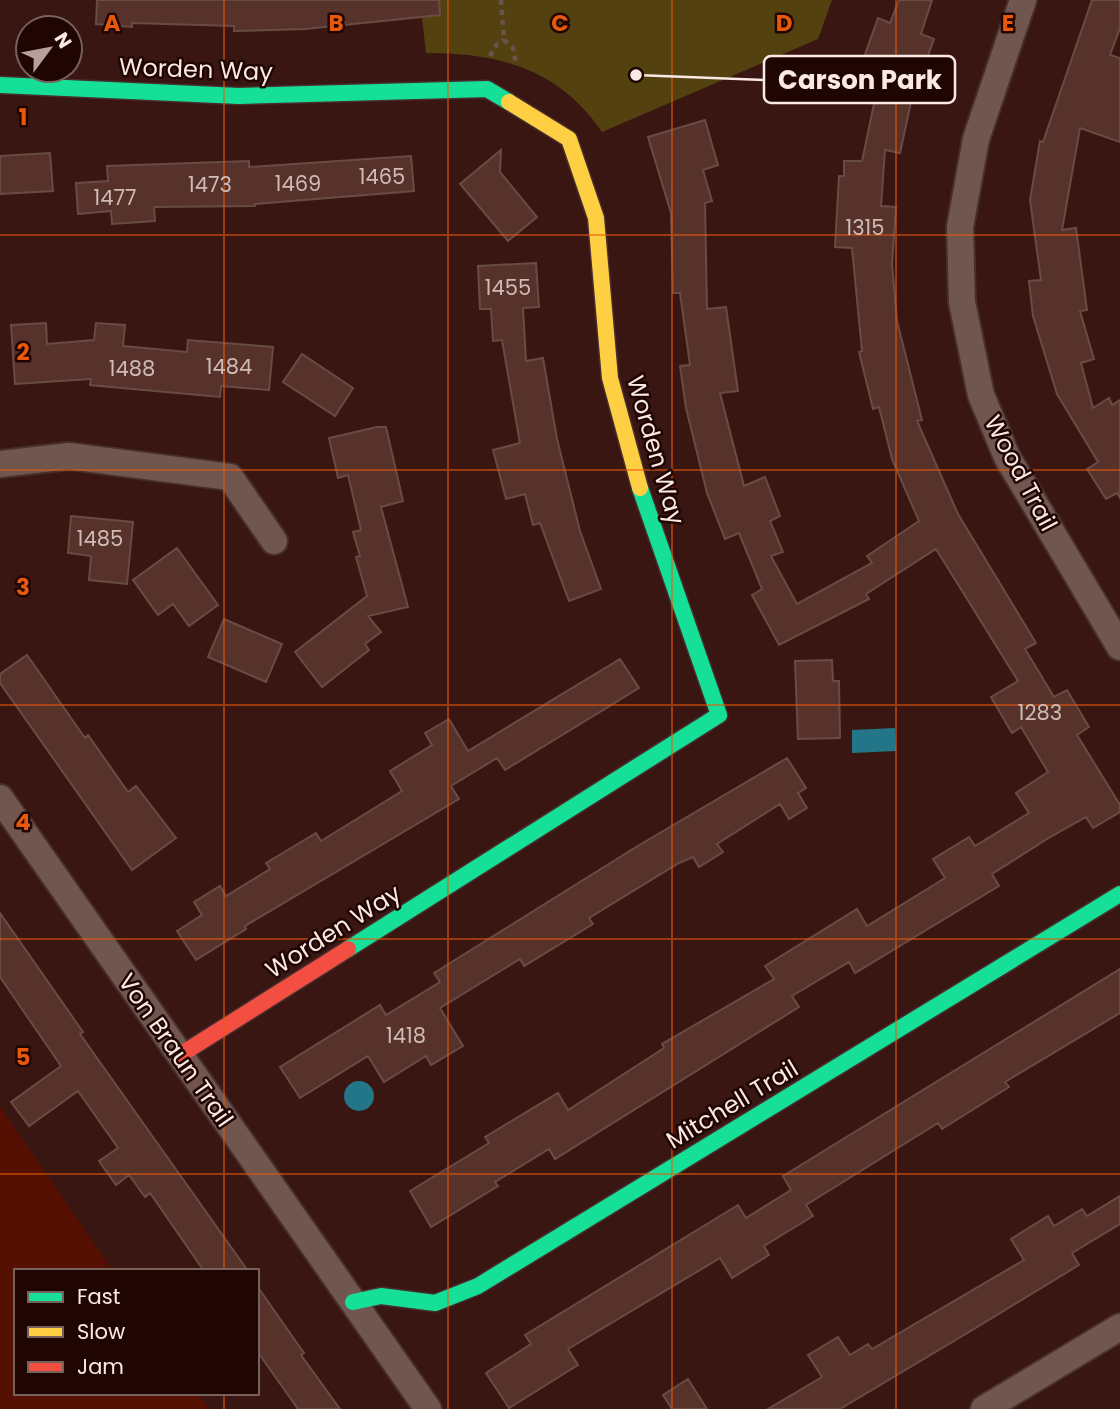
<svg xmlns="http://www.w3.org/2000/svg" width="1120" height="1409" font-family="Poppins,sans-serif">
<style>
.built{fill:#561002}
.green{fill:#53420f}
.water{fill:#227687}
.building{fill:#57322b;stroke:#694b46;stroke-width:2}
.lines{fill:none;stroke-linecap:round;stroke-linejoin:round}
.street-casing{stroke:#472f2d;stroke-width:30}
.fast-casing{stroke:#472f2d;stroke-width:19}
.slow-casing{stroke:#472f2d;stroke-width:19}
.jam-casing{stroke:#472f2d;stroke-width:19}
.path{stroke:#6c524e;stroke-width:4.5;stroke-dasharray:5 5;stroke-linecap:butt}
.street{stroke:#71564f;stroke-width:26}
.fast{stroke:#16e098;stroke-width:16}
.slow{stroke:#ffcf43;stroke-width:16}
.jam{stroke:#f24e42;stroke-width:16}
.grid{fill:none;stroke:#e8590c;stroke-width:2;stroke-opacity:0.55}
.labels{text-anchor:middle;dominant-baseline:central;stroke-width:5;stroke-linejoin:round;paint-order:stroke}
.number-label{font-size:21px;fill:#d1bbb6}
.street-label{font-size:24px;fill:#fae9e4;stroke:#200602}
.grid-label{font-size:23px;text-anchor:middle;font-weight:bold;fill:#e8590c;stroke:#200602;stroke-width:5;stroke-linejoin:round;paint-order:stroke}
.leader{fill:none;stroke:#fae9e4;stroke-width:2.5}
.callout-dot{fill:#fae9e4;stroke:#200602;stroke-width:2.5}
.callout{fill:#200602;stroke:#fae9e4;stroke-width:2.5}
.callout-label{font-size:26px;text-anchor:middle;font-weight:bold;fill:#fae9e4}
</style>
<rect width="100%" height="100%" fill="#3a1612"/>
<!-- built -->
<path class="built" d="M0,1107l113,164h-97v122h182l11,16h-209z"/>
<!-- green -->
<path class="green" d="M420,0h412l-14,39 -216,93c-43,-63 -102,-79 -176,-79z"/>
<!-- water -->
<path class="water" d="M895,728l1,23 -44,2v-23z
M344 1096a15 15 0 1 1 30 0a15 15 0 1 1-30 0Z"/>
<!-- building -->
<path class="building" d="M97,0h342l1,15 -135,14 -71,2v-5l-102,-3v4l-36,-3z
M899,0h33l-11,34 13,5 -15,41 -3,-1 -16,74 -15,-3 -4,56 15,1 -4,57 5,57 25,99 -5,1 41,93 78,129 -11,6 29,48 13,-7 22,37 -12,8 43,70v7l-27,16 -7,-11 -39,22 -55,35 7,12 -144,87 -6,-11 -57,34 7,11 -244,152 -6,-10 -54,33 3,4 -67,41 -21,-36 79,-48 -4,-6 73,-44 10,17 96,-62 -2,-4 112,-65 -9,-13 92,-57 10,17 78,-48 -12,-19 36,-22 6,9 54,-33 -13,-20 32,-21 -27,-45 -9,6 -21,-36 27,-16 -82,-132 -70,45 3,5 -90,46 -27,-50 10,-6 -23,-56 -14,6 -18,-46 -21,-85 -6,-42 10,-1 -10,-72h-7l-2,-80 -23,-76 57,-17 13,45 -15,5 9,31 -7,2 2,106 19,-2 12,84 -18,2 24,93 21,-9 15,39 -10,5 13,31 -12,4 26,48 75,-41 -5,-7 52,-35 -27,-62 -13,-52 -6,2 -14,-57 3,-1 -10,-103 -17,-1 4,-71h5v-15h18l20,-95 -19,-6 15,-42 12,5z
M1092,0h28v28l-10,27 10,3v84l-40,-14 -18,102 14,-2 11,82 -7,1 14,48 -13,4 12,45 16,-10 3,7 8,-5v98l-3,-5 -11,6 -19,-30 11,-7 -41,-68 -24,-78 -4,-35 12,-1 -11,-80 10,-59 3,1z
M501,150l-1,22 37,45 -29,24 -48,-57z
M50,153l3,38 -53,3v-38z
M411,156l3,35 -159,13v2l-101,1 1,14 -43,3 -1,-13 -33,3 -2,-31 32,-2 -1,-15 142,-5v6z
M536,263l3,44 -16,1 3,53 17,-3 14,81 23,92 21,58 -32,12 -29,-78 -7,2 -8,-31 -19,5 -13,-49 27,-7 -18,-103 -9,1 -2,-32h-11l-2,-43z
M46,323l1,21 47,-4 2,-17 29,2 -2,21 64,6 1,-12 85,7 -4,43 -48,-4 -1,11 -130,-12 1,-6 -76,5 -4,-59z
M302,354l51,34 -18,28 -52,-34z
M377,427h9l17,74 -22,6 27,100 -40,9 13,16 -16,12 4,6 -47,37 -27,-35 72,-56 -11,-39 4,-1 -7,-24 8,-2 -13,-55 -10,3 -9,-40z
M71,516l62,6 -6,62 -38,-4 2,-24 -23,-3z
M177,548l41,57 -29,21 -16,-22 -15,11 -25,-35z
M224,619l58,25 -16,38 -58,-25z
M27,655l58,83 3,-3 40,57 8,-6 40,52 -44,32 -132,-187v-9z
M620,659l19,29 -134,82 -8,-12 -46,28 8,13 -214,127 1,3 -50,31 -19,-29 25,-16 -8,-13 26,-16 6,10 44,-27 -4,-6 50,-30 5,8 81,-50 -12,-20 42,-26 -7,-12 24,-14 19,32z
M832,660l1,21h6l1,57 -42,1 -3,-78z
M787,758l19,30 -8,5 9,15 -18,11 -9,-15 -63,40 6,8 -24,15 -6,-10 -14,6 -90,55 4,6 -69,42 -4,-7 -80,49 23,38 -32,19 -5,-9 -42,26 -16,-26 -68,42 -20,-31 100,-62 6,10 54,-33 -6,-9 202,-126z
M0,913l83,119 -3,2 168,237h-44l-54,-78 -5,4 -16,-22 -13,10 -17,-24 19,-13 -40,-57 -49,35 -18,-24 50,-36 -61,-89z
M1120,969v44l-115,69 4,5 -67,42 -4,-6 -132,82 7,11 -49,30 5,9 -37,23 -12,-20 -152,91 10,16 -69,43 -23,-35 45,-29 -6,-9 213,-130 8,13 45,-28 -8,-14z
M1120,1196v28l-48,29 7,12 -105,64 -134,80h-72l54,-32 -14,-22 30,-18 12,18 18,-11 4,5 152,-89 -13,-21 37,-23 6,10 28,-17 5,7z
M257,1286l47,67 -3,2 39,54h-42l-41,-58z
M688,1379l19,30h-35l-9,-14z"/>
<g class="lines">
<!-- street casing -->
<g class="street-casing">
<path id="street" d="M1023,0l-47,139 -16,88 2,75 19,93 26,62 113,190
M0,464l69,-8 161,21 44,64
M0,798l428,611
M984,1409l136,-82"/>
</g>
<!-- fast casing -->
<g class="fast-casing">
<path id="fast" d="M0,85l239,11 248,-7 22,13
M348,949l371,-234 -79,-227
M353,1302l28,-6 54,7 43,-17 642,-392"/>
</g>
<!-- slow casing -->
<g class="slow-casing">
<path id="slow" d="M509,102l60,37 27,79 14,160 30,110"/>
</g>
<!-- jam casing -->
<g class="jam-casing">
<path id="jam" d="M180,1055l168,-106"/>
</g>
<!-- path -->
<path class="path" d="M501,0l3,40 9,8 3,16
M490,56l7,-12 7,-4"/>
<!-- street -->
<use href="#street" class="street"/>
<!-- fast -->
<use href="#fast" class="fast"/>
<!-- slow -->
<use href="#slow" class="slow"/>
<!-- jam -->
<use href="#jam" class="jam"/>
</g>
<!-- grid -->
<path class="grid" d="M224,0v1271M448,0v1409M672,0v1409M896,0v1409M0,235h1120M0,470h1120M0,705h1120M0,939h1120M0,1174h1120M224,1393v16"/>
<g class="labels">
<!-- number labels -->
<g class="number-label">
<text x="382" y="176">1465</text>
<text x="298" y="183">1469</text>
<text x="210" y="184">1473</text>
<text x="115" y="197">1477</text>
<text x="865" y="227">1315</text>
<text x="508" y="287">1455</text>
<text x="229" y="366">1484</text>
<text x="132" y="368">1488</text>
<text x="100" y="538">1485</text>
<text x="1040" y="712">1283</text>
<text x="406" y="1035">1418</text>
</g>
<!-- street labels -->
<g class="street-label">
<text transform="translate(196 69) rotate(2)">Worden Way</text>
<text transform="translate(656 450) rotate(74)">Worden Way</text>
<text transform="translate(1021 473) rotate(62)">Wood Trail</text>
<text transform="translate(333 931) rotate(-32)">Worden Way</text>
<text transform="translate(176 1050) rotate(55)">Von Braun Trail</text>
<text transform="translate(732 1104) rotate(-31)">Mitchell Trail</text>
</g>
</g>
<g class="grid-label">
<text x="112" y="31">A</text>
<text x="336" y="31">B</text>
<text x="560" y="31">C</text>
<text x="784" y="31">D</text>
<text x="1008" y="31">E</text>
<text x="23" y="125">1</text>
<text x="23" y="360">2</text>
<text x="23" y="595">3</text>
<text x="23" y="830">4</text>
<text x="23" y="1065">5</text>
</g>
<!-- callouts -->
<path class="leader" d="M636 75L764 80"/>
<circle class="callout-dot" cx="636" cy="75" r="7"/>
<rect class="callout" x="764" y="56" width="191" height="47" rx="7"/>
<g class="callout-label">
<text x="860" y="89">Carson Park</text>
</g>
<!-- legend -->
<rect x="14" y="1269" width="245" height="126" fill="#200602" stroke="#77615c" stroke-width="2"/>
<rect x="28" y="1292" width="35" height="10" fill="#16e098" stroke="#77615c" stroke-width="2"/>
<text x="77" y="1304" font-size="21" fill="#fae9e4">Fast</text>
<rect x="28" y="1327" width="35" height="10" fill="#ffcf43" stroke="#77615c" stroke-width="2"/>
<text x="77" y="1339" font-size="21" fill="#fae9e4">Slow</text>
<rect x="28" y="1362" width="35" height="10" fill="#f24e42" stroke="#77615c" stroke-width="2"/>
<text x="77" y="1374" font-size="21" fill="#fae9e4">Jam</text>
<!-- north arrow -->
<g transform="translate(49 49) rotate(58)"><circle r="33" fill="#200602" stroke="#77615c" stroke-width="2"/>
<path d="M0-5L12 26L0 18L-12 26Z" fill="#b79f9a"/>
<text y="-10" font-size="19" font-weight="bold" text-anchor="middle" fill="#fae9e4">N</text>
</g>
</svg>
